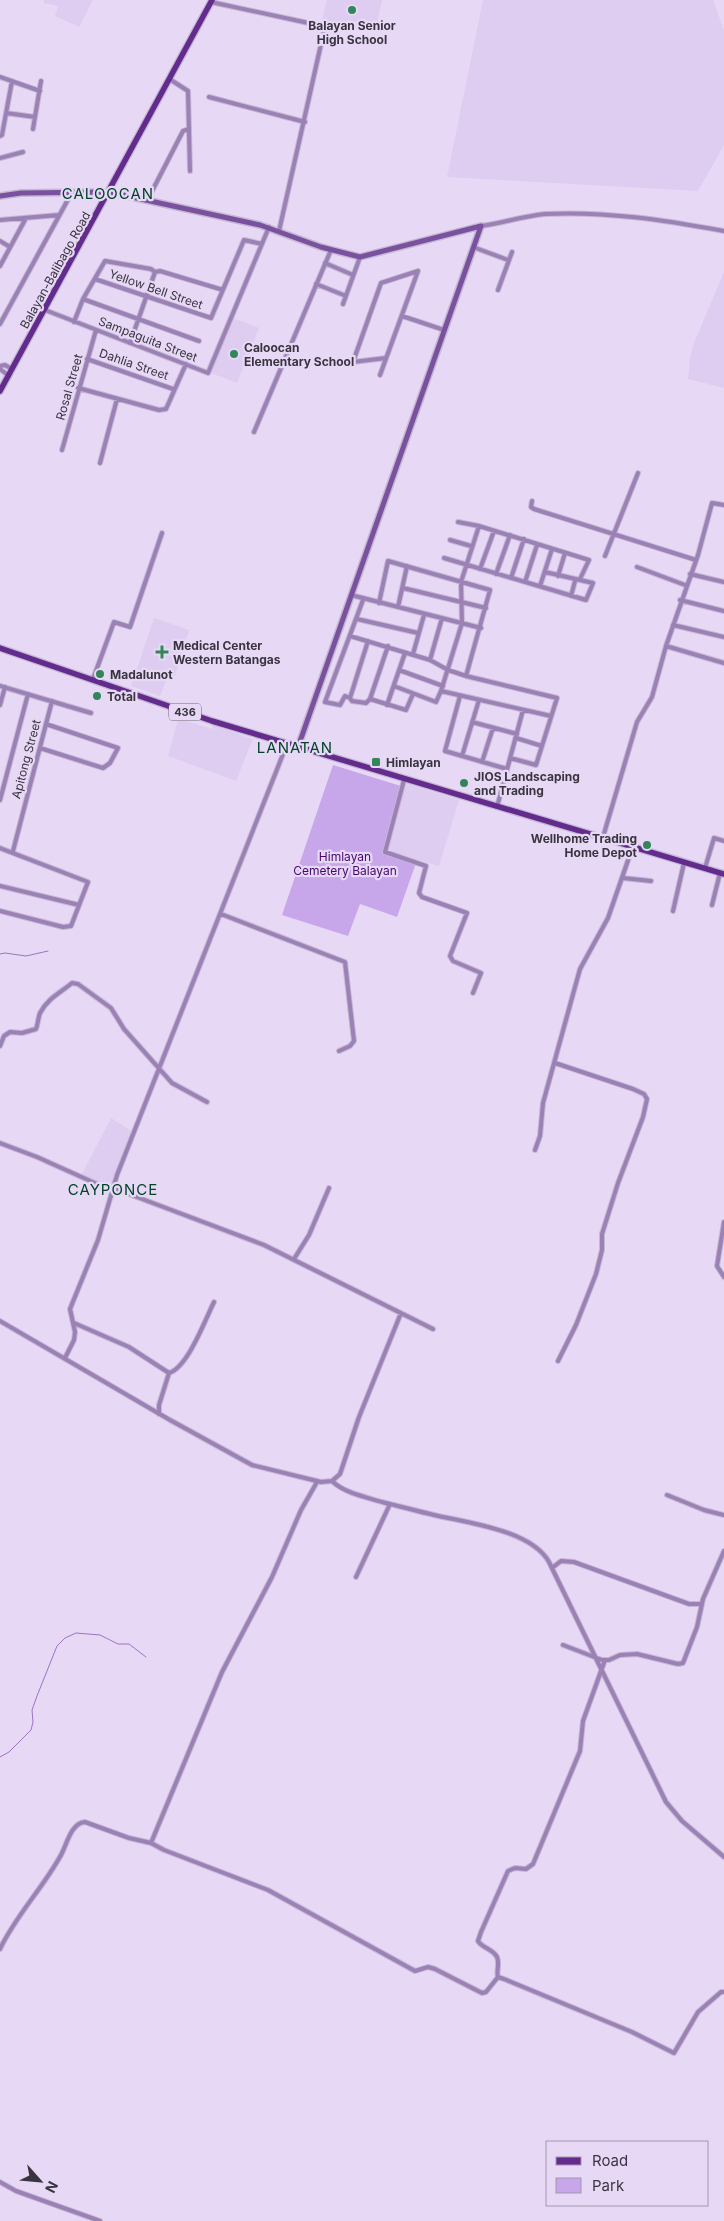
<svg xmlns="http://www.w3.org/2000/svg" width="724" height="2221" font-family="Inter,sans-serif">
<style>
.built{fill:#deccf1}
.green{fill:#c7a6e9}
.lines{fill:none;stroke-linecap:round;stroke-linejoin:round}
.stream{stroke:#9c73c2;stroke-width:1}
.street-casing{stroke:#c4b8d2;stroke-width:6}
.secondary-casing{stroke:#c4b8d2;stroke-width:8}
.primary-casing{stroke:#c4b8d2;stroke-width:8}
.street{stroke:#9b81b6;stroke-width:4}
.secondary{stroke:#7a519f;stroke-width:5}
.primary{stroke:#632b8d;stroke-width:5.5}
.poi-dot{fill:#31865a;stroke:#e7d9f6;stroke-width:2}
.labels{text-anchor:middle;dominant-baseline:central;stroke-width:4.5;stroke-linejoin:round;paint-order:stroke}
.shield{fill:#e7d9f6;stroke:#6e6677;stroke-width:1}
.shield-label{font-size:11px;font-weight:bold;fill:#3a3440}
.poi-label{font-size:12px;font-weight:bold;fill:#3a3440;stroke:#e7d9f6;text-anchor:start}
.street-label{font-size:12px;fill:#3a3440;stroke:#e7d9f6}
.park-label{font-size:12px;fill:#46076c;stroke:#e7d9f6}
.quarter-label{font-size:15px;letter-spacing:1px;fill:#024427;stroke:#e7d9f6}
</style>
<rect width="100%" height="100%" fill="#e7d9f6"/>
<!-- built -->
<path class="built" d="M44,0h49l-14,27 -24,-11 3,-10 -14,-3z
M327,0h55l-7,32 -53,-12z
M483,0h230l11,30v115l-26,46 -251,-14z
M724,272v116l-36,-9 2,-22 4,-14z
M233,318l26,10 -22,55 -26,-10z
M154,618l35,12 -14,46 -6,-2 -9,22 -29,-10z
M179,716l4,4 29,9 1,-4 40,14 -17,42 -68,-25z
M405,783l54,17 -20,66 -53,-15z
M111,1118l22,14 -22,55 -29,-13z"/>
<!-- green -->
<path class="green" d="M333,765l71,22 -18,64 31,9 -20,57 -37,-13 -12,32 -66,-21z"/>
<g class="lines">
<!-- stream -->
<path class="stream" d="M0,954l5,-1 21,3 22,-5
M0,1757l9,-5 22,-22 2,-8 -1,-12 5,-14 20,-50 8,-8 11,-5 24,2 18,9h11l17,13"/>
<!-- street casing -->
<g class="street-casing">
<path id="street" d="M211,2l102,22 10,3 1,4 -45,200
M0,77l40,14
M171,80l17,11 2,80
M209,97l96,25
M6,113l29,4
M33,129l8,-48
M0,136l2,-1 10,-54
M0,158l23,-6
M148,199l35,-68 6,-2
M0,220l59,-5
M481,226c21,-3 43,-10 64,-12 61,-3 119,6 179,17
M0,241l10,6
M473,247l35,13
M325,263l28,12
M0,266l26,-48
M95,279l116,39 33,-78 18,4
M316,284l30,12
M498,290l14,-38
M83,299l116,42
M343,304l17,-47
M45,310l163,63 61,-146
M402,316l42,14
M74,322l9,-23 22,-38 46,8 4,3 5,-1 63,19
M0,324l71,-130
M130,343l25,-71
M386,358l-33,4 28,-79 37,-12
M87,359l86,30
M0,366l5,-1 7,4
M0,369l9,7
M380,375l38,-104
M78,388l81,22 7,-1 20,-45
M254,432l77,-182
M62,450l34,-120
M100,463l17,-64
M532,501l-1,6 3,2 162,51
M458,522l21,4 110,34 -9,19
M479,526l-18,56 1,41 -21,68 110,25
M450,540l21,6
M605,556l33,-83
M444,558l142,42 7,-17 -48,-11
M637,567l48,18
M480,569l14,-38
M496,574l14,-39
M690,574l34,8
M558,576l7,-23
M511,578l13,-39
M525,582l12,-37
M540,586l12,-37
M403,588l83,20
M351,595l130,33
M571,596l4,-15
M680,600l44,11
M379,603l9,-42 102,29 -24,86
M398,607l9,-41
M357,619l61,14
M673,625l51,12
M350,636l80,24 18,10 18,6 91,22 -21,67 -26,-7
M368,641l-18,57 2,3 14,2 4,-4 18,-53
M666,646l58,17
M413,654l11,-39
M430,660l12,-42
M399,670l44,16
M93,679l21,-57 16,5 32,-94
M0,686l91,27
M394,686l42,16 5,-11
M460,696l-15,55 62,18
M350,698l-5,-2 -5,9 -15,-3 38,-102
M370,699l36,11 7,-16
M0,705l5,-18
M387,705l18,-52
M472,722l45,12
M516,738l26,8
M40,748l63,20 7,-5 8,-15 -72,-24
M462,756l17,-56
M482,762l11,-34
M404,780l-19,72 41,14 -7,27 3,4 45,16 -17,43 3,5 28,12 -8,20
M0,800l28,-106
M497,807l26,-97
M603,837l34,-115 15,-25 14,-51 32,-91 14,-52 12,2
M0,848l88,34 -17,44 -8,1 -63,-16
M13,851l39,-150
M705,868l9,-30 10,3
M623,878l28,3
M0,886l79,19
M712,905l8,-32
M673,911l11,-48
M221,914l124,48 9,79 -4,5 -11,5
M0,1046l4,-10 6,-4 12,1 14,-4c2,-5 2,-11 4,-16 8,-15 20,-20 32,-30l6,1 33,24 13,21 48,54 35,19
M555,1063l78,26 11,5 3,5 -4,18 -25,66 -16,51v16l-6,24 -20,51 -18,36
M0,1143l37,14 69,31h7l151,57 169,84
M535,1150l5,-14 3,-33 37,-134 28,-51 25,-72
M724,1222l-7,44 7,11
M294,1259l15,-24 20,-47
M0,1321l170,99 82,45 69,17 11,-1 8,-7 19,-57 42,-104
M74,1323l55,24 40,26c19,-6 36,-53 45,-71
M65,1358l9,-18 1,-8 -5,-23 28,-69 19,-65 170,-431
M159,1414v-9l10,-32
M332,1481c12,12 34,16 50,21 17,4 35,9 52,13 34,8 97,15 115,47l117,240 16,19 42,36
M667,1495l37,15 20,5
M552,1568l9,-7 13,1 115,42h12
M356,1577l34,-73
M563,1645l39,15h7l11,-5 17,-1 41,10 5,-1 14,-36 6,-28 21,-48
M151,1843l71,-171 50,-95 29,-67 16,-28
M0,1949c16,-34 43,-61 61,-94 6,-11 10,-32 24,-33l44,16 22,5 13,7 104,40 147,81 13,-4 7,2 47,24 4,-1 12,-15 6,2 128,53 42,21 24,-41 23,-20h3
M498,1977c-2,-6 2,-13 -1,-20 -4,-8 -15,-9 -19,-16l3,-9 27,-61 7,-3 11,1 7,-5 47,-113 3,-30 22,-61
M0,2182l16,9 84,30"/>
</g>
<!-- secondary casing -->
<g class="secondary-casing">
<path id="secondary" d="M0,196l21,-3 88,-1 151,33 61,22 39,10 121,-31
M298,747l183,-521"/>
</g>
<!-- primary casing -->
<g class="primary-casing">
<path id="primary" d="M0,391l212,-391
M0,648l212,73 512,153"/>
</g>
<!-- street -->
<use href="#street" class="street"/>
<!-- secondary -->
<use href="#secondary" class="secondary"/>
<!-- primary -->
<use href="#primary" class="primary"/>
</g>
<!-- markers -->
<g class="poi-dot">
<circle cx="352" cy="10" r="5"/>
<circle cx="234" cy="354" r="5"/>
<path d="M159.5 644.5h5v5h5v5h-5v5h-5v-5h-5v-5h5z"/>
<circle cx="100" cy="674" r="5"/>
<circle cx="97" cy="696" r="5"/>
<rect x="371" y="757" width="10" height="10" rx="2.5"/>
<circle cx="464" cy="783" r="5"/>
<circle cx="647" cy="845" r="5"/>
</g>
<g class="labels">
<!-- shield labels -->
<rect class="shield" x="169" y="703.5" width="32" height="17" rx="4"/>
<g class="shield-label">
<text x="185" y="712">436</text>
</g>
<!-- poi labels -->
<g class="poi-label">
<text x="352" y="25" text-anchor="middle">Balayan Senior<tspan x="352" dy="14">High School</tspan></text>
<text x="244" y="347">Caloocan<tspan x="244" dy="14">Elementary School</tspan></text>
<text x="173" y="645">Medical Center<tspan x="173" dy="14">Western Batangas</tspan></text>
<text x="110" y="674">Madalunot</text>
<text x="107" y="696">Total</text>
<text x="386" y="762">Himlayan</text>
<text x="474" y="776">JIOS Landscaping<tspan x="474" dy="14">and Trading</tspan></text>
<text x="637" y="838" text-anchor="end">Wellhome Trading<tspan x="637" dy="14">Home Depot</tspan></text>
</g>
<!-- street labels -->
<g class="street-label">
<text transform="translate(55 270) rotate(-61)">Balayan-Balibago Road</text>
<text transform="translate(156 289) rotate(19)">Yellow Bell Street</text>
<text transform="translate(148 339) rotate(21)">Sampaguita Street</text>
<text transform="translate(134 364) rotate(19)">Dahlia Street</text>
<text transform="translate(69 387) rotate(-74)">Rosal Street</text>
<text transform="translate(26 759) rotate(-75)">Apitong Street</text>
</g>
<!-- park labels -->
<g class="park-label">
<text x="345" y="856">Himlayan<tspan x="345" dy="14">Cemetery Balayan</tspan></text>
</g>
<!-- quarter labels -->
<g class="quarter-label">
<text x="108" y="193">CALOOCAN</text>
<text x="295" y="747">LANATAN</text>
<text x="113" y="1189">CAYPONCE</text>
</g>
</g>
<!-- legend -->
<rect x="546" y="2141" width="162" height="65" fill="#e7d9f6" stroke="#a297ad"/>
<rect x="556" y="2157" width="25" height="8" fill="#632b8d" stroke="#a297ad"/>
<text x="592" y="2166" font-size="15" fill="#3a3440">Road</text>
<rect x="556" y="2178" width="25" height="15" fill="#c7a6e9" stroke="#a297ad"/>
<text x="592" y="2191" font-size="15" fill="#3a3440">Park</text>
<!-- north arrow -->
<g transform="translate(40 2181) rotate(117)" stroke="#e7d9f6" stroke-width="4" paint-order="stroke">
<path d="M0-4L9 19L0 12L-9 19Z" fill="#3a3440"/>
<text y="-8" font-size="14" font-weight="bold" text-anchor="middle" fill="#3a3440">N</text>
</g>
</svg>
